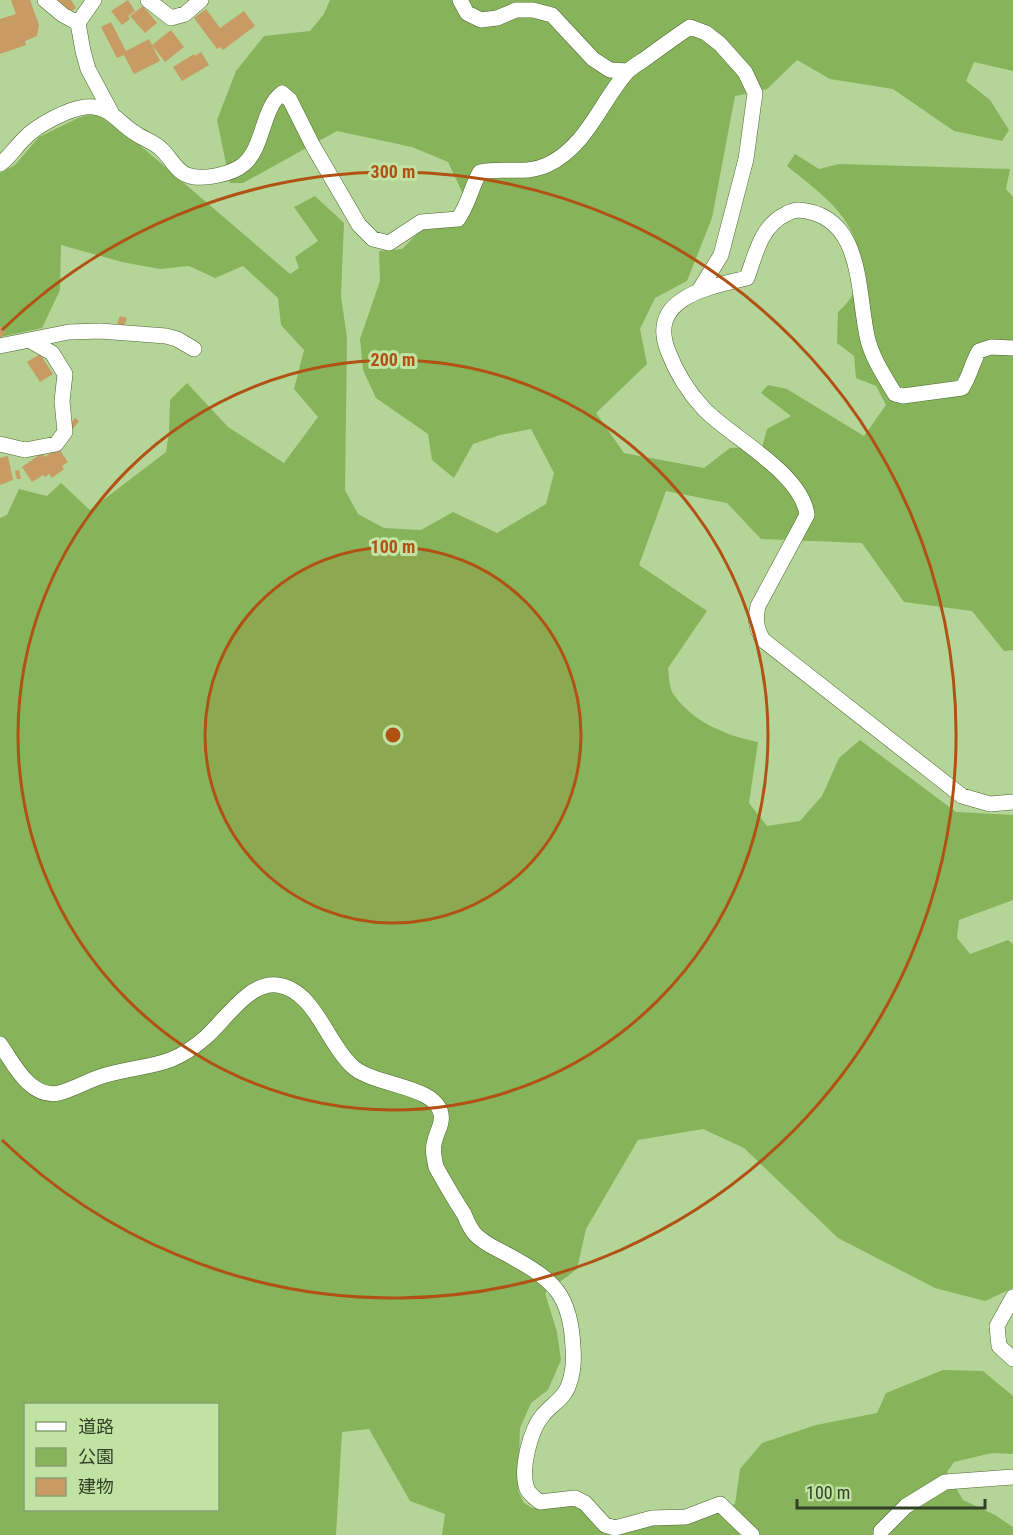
<svg xmlns="http://www.w3.org/2000/svg" width="1013" height="1535" font-family="'Roboto Condensed','Noto Sans JP',sans-serif">
<style>
.green{fill:#87b45a;fill-rule:evenodd}
.building{fill:#c89b64}
.lines{fill:none;stroke-linecap:round;stroke-linejoin:round}
.minor-casing{stroke:#4b672e;stroke-width:16}
.minor{stroke:#fff;stroke-width:15}
.ring{fill:none;stroke:#b15214;stroke-width:3}
.centre{fill:#b15214;stroke:#c0e2a3;stroke-width:3}
.ring-label{font-size:18px;text-anchor:middle;font-weight:bold;fill:#b15214;stroke:#c0e2a3;stroke-width:6;stroke-linejoin:round;paint-order:stroke}
</style>
<rect width="100%" height="100%" fill="#b4d597"/>
<!-- green -->
<path class="green" d="M330,0h683v71l-39,-9 -8,19 24,19 19,30 -7,11 -48,-10 -61,-42 -63,-10 -33,-19 -30,29 -32,7 -23,122 -25,63 -32,17 -15,31 7,35 -51,49 28,40 80,15 26,-20 32,-1 5,-18 24,-13 -30,-23 7,-8 19,4 77,47 22,-31 -10,-19 -20,-8 -2,-22 -17,-13 1,-31c17,-16 15,-17 19,-40 8,-50 -36,-78 -70,-106l8,-12 24,15 20,-5 171,5 -4,20 7,8v453l-9,1 -32,-40 -68,-9 -42,-59 -101,-4 -34,-36 -61,-12 -27,74 68,46 -39,57c1,8 1,21 6,27 19,27 53,41 84,47l-9,61 18,23 33,-5 22,-25 17,-38 21,-18 96,72 57,3v85l-54,20 -2,18 13,16 38,-14 5,4v344l-28,13 -50,-13 -97,-50 -94,-90 -41,-19 -65,11 -52,89 -9,40 -32,24 12,39 4,28 -13,30 -17,13 -11,25 -2,63 6,12 8,5h19l14,-3 14,2 19,22 15,6h-171l3,-21 -35,-13 -41,-72 -27,3 -6,103h-336v-1017l7,-3 12,-26 28,7 14,-13 29,27 76,-58 3,-20 1,-32 17,-17 41,44 56,36 34,-46 -24,-28 10,-39 -23,-25 -3,-27 -35,-32 -28,12 -26,-12 -29,3 -38,-7 -61,-17 -1,45 -18,38 -42,9v-164l15,-8 24,-28 39,-19 22,-7 190,163 9,-6 -4,-11 23,-16 -24,-34 21,-11 29,27 -3,73 6,42 -2,152 13,24 26,14 37,2 32,-18 44,21 49,-29 8,-31 -23,-44 -31,6 -27,9 -19,34 -22,-18 -4,-26 -52,-36 -13,-28 -3,-31 20,-58 -1,-30 23,-2 20,-20 39,-3 1,-34 -14,-30 -36,-15 -75,-16 -94,52h-13l-13,-63 19,-49 28,-35 46,-5 14,-17zM26,1404h192v106h-192z
M943,1370l40,1 30,25v58l-21,-1 -38,9 -7,10 16,28 32,15 18,12v8h-399l35,-12 49,-5 37,-14 5,-35 22,-26 54,-18 61,-12 9,-20z"/>
<!-- building -->
<path class="building" d="M11,0h19l9,25 -2,11 -12,5 1,4 -26,9v-35l16,-5z
M58,0h13l5,8 -9,6z
M128,0l7,11 -7,5 2,3 -8,6 -11,-14z
M143,6l14,17 -12,10 -15,-17z
M206,9l14,19 24,-17 11,15 -32,24 -3,-3 -3,2 -23,-31z
M111,22l15,29 23,-12 11,22 -26,13 -10,-19 -7,3 -16,-31z
M171,30l13,17 -19,15 -13,-17z
M201,52l8,13 -27,16 -9,-14 21,-13 1,2z
M120,316l7,2 -3,8 -7,-3z
M0,326l6,6 -6,6z
M40,354l13,20 -13,8 -13,-20z
M75,418l4,3 -8,10 -4,-3z
M58,448l10,14 -6,4 2,3 -12,9 -3,-4 -4,3 -2,-2 -11,7 -10,-15 20,-14 3,4z
M8,456l5,24 -13,5v-27z
M19,470l2,9h-4l-2,-8z"/>
<g class="lines">
<!-- minor casing -->
<g class="minor-casing">
<path id="minor" d="M45,0l18,15 15,8
M94,0l-16,23 5,28 5,18 23,43
M148,0l23,18 14,-4 16,-14
M460,0l7,13 14,7 16,-2 19,-8h17l19,5 41,44 17,11 18,1
M0,164c10,-7 16,-18 25,-26 12,-13 43,-29 60,-31 24,-3 32,15 50,26 8,6 20,9 27,17 8,7 14,21 25,25 15,6 46,-1 57,-11 20,-17 18,-56 38,-71l8,7 23,46 46,79 14,14 16,4 32,-21 37,-3c11,-15 13,-32 22,-47 23,-5 45,3 67,-7 40,-19 53,-62 80,-93 5,-5 12,-9 18,-13 15,-11 30,-22 45,-32l16,6 14,11 25,28 10,21 -9,66 -25,96 -21,34
M0,346l69,-14 31,-1 66,5 11,3 17,10
M1013,348l-22,-1 -12,4c-7,12 -9,25 -17,37l-59,8 -8,-2c-11,-18 -24,-38 -28,-58 -10,-47 -4,-121 -68,-126 -5,0 -8,1 -13,4 -25,12 -30,39 -39,64 -37,9 -100,19 -79,73 8,21 20,41 36,58 28,29 98,64 103,106l-49,91c-3,13 -2,22 5,34l199,156 28,8 23,-2
M0,444l25,6 31,-6 9,-12 -3,-31 3,-27 -13,-21 -23,-13
M0,1044c14,20 30,55 59,49 16,-4 31,-14 47,-18 43,-12 64,-6 100,-38 19,-17 44,-56 71,-52 38,5 49,57 75,81 21,20 84,19 89,48 2,10 -4,17 -6,26 -3,9 -1,17 1,27 9,16 18,32 28,47 3,7 6,15 11,20 10,11 23,15 35,22 44,24 61,39 63,92 1,11 0,25 -4,36 -4,14 -17,20 -26,31 -13,15 -23,55 -16,74 3,6 8,9 13,13l35,-4 10,5 20,22 10,3 37,-10 34,-1 34,-13 32,31
M1013,1297l-16,29 2,20 14,13
M881,1535v-4l25,-25 39,-24 68,-5"/>
</g>
<!-- minor -->
<use href="#minor" class="minor"/>
</g>
<!-- distance rings -->
<circle cx="393" cy="735" r="188" fill="#b15214" fill-opacity=".12"/>
<g class="ring">
<circle cx="393" cy="735" r="188"/>
<circle cx="393" cy="735" r="375"/>
<path d="M2 330A563 563 0 1 1 2 1140"/>
</g>
<circle cx="393" cy="735" r="9" class="centre"/>
<g class="ring-label">
<text x="393" y="178">300 m</text>
<text x="393" y="366">200 m</text>
<text x="393" y="553">100 m</text>
</g>
<!-- legend -->
<rect x="24" y="1403" width="195" height="108" fill="#c0e2a3" stroke="#87a171" stroke-width="1.5"/>
<rect x="36" y="1422" width="30" height="9" fill="#ffffff" stroke="#87a171" stroke-width="1.5"/>
<text x="78" y="1433" font-size="18" fill="#324026">道路</text>
<rect x="36" y="1448" width="30" height="18" fill="#87b45a" stroke="#87a171" stroke-width="1.5"/>
<text x="78" y="1463" font-size="18" fill="#324026">公園</text>
<rect x="36" y="1478" width="30" height="18" fill="#c89b64" stroke="#87a171" stroke-width="1.5"/>
<text x="78" y="1493" font-size="18" fill="#324026">建物</text>
<!-- scale -->
<path d="M797 1499v9h188v-9" fill="none" stroke="#324026" stroke-width="3"/>
<text x="806" y="1499" font-size="18" fill="#324026" stroke="#c0e2a3" stroke-width="4.5" paint-order="stroke">100 m</text>
</svg>
